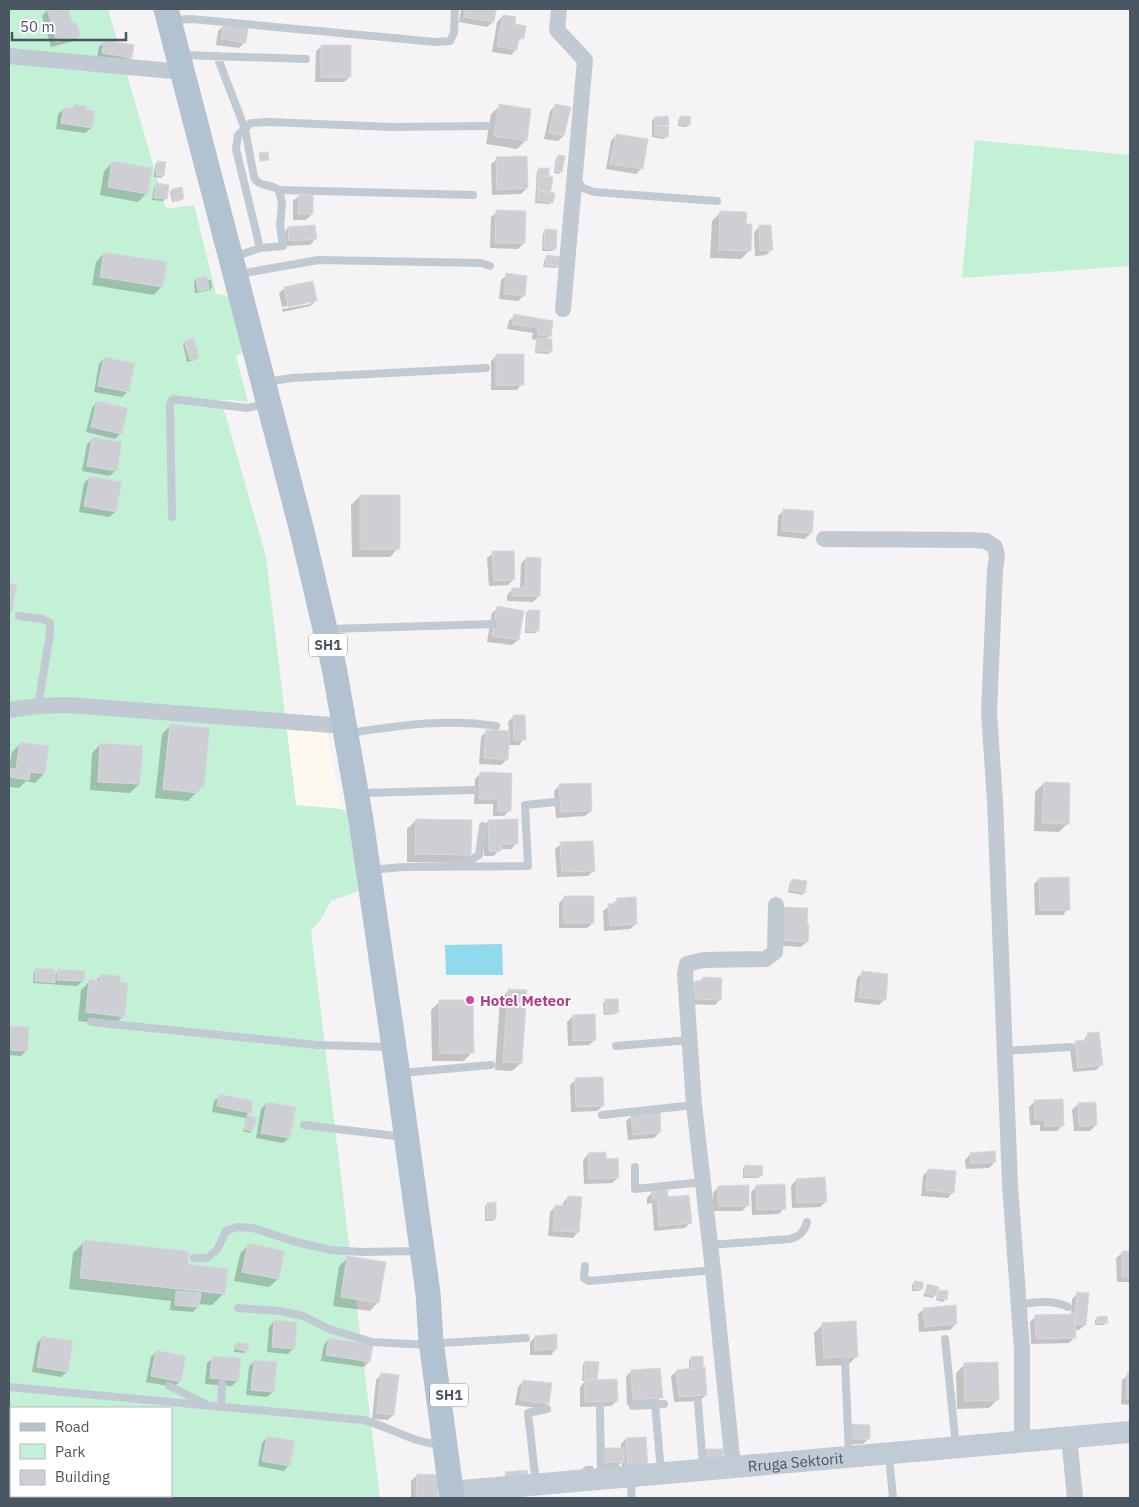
<svg xmlns="http://www.w3.org/2000/svg" width="1139" height="1507" font-family="'IBM Plex Sans',sans-serif">
<style>
.commercial{fill:#fdf9ef}
.green{fill:#c3f1d5;fill-rule:evenodd}
.water{fill:#90daee}
.shadow{fill:#0003}
.building{fill:#cdcfd5;stroke:#d7d9de}
.lines{fill:none;stroke-linecap:round;stroke-linejoin:round}
.lane{stroke:#c1cad2;stroke-width:8}
.street{stroke:#c1cad2;stroke-width:16}
.secondary{stroke:#c1cbd6;stroke-width:22}
.primary{stroke:#b3c2d1;stroke-width:25}
.hotel-dot{fill:#d1479c;stroke:#fff;stroke-width:2}
.labels{text-anchor:middle;dominant-baseline:central;stroke-width:4;stroke-linejoin:round;paint-order:stroke}
.shield{fill:#fff;stroke:#808990;stroke-width:1}
.shield-label{font-size:14px;font-weight:bold;fill:#4a5661}
.hotel-label{font-size:15px;font-weight:bold;fill:#b23c85;stroke:#fff;text-anchor:start}
.street-label{font-size:15px;fill:#4a5661;stroke:#fff}
</style>
<rect width="100%" height="100%" fill="#f5f3f3"/>
<!-- commercial -->
<path class="commercial" d="M160,718l160,11 7,5 14,75 -190,-17z"/>
<!-- green -->
<path class="green" d="M9,9h99l58,200 28,-4 22,89 12,2 16,56 -8,4 12,46 -27,-3 45,158 30,248 45,4 8,4 10,78 -28,10 -10,18 -10,12 69,567h-371zM11,1408h160v88h-160z
M975,140l155,15v111l-168,12z"/>
<!-- water -->
<path class="water" d="M502,944l1,31h-57l-1,-30z"/>
<!-- shadow -->
<path class="shadow" d="M52,9h15l4,16 8,10 -5,6 -23,6 -9,-31 5,-6z
M461,9h34l-2,13 -6,5 -28,-5z
M503,16l11,9 8,13 -5,5 -1,6 -5,6 -19,-3 5,-30z
M224,25l21,17 -6,6 -23,-3 2,-14z
M104,42l27,16 -6,5 -28,-5 2,-11z
M322,46l28,31 -6,5h-29l1,-31z
M75,105l16,23 -6,5 -29,-4 2,-15 6,-5 6,1z
M556,105l7,31 -5,5 -14,-2 6,-28z
M500,106l26,34 -9,9 -31,-5 5,-30z
M681,117l8,8 -3,2 -8,-1v-6z
M655,118l12,6 -3,4 3,8 -3,3 -12,-2v-17z
M616,135l25,34 -5,5 -30,-5 5,-28z
M559,156l2,15 -2,3 -5,-1 2,-15z
M497,159l30,29 -6,6 -29,1 -1,-31z
M113,162l34,31 -9,9 -38,-7 4,-24z
M158,162l5,14 -2,2 -7,-1 1,-12z
M539,169l9,6 -3,3 5,13 -2,2 4,9 -2,2 -15,-1 2,-32z
M156,185l10,14 -3,2 -11,-1 2,-13z
M172,190l11,8 -3,3 -8,1 -2,-10z
M299,196l13,18 -6,6h-13v-19z
M497,212l27,31 -6,6 -28,-1 1,-31z
M721,212l24,13 5,25 -9,9 -31,-1 2,-37z
M759,227l12,23 -5,5 -11,1 -1,-24z
M288,228l27,11 -5,6 -26,1 -1,-13z
M546,231l9,18 -3,2h-10l1,-18z
M104,253l58,33 -8,9 -62,-10 4,-23z
M547,256l11,10 -2,2 -13,-1 2,-9z
M507,275l17,20 -6,6 -19,-2 2,-19z
M206,278v3l5,-1 1,8 -2,2 -15,3 -1,-11 2,-3z
M285,288l31,13 -6,5 -27,6 -1,-3 29,-5v-3l-29,6 -3,-14z
M515,315l37,7 -3,14 -3,3 5,12 -3,3 -13,-1 1,-13 -4,-1 1,-6 -26,-4 2,-8z
M185,342l12,15 -2,3 -8,2 -4,-18z
M497,355l25,29 -5,6h-26v-29z
M104,358l24,33 -6,6 -28,-5 5,-28z
M97,402l24,31 -6,6 -29,-7 6,-24z
M93,438l23,32 -6,6 -28,-5 5,-27z
M90,477l30,6 -5,29 -6,5 -30,-5 5,-29z
M360,496l38,52 -8,9h-38l-1,-52z
M784,510l27,23 -6,6 -28,-3 1,-20z
M493,553l21,26 -6,6 -19,1 -2,-28z
M526,558l13,38 -6,6 -26,-1v-6l6,-6h7l1,-25z
M498,608l20,32 -6,5 -25,-3 5,-29z
M528,611l10,20 -3,2h-10l1,-20z
M514,716l10,23 -5,6h-11l-1,14 -6,6 -22,-1 2,-27 5,-6 23,1 -1,-10z
M171,725l31,62 -14,14 -33,-3 7,-64z
M21,743l27,4 -4,27 -9,9 -9,-2 -7,7 -10,-1v-18l3,-17z
M101,744l38,40 -9,9 -40,-3 2,-37z
M481,773l29,37 -6,6h-11v-12h-19l1,-25z
M1044,783l24,40 -9,9 -25,-1 1,-39z
M560,785l31,26 -6,5 -29,2 -2,-27z
M416,820l54,35 -9,8 -54,-1v-33z
M488,821l29,22 -6,6h-11l-6,7h-10l-1,-29z
M561,844l33,26 -6,6 -31,1 -2,-28z
M1039,879l29,30 -5,6h-28l-1,-31z
M792,880l12,12 -2,3 -14,-3 2,-10z
M565,897l28,26 -6,5h-28v-25z
M617,900l19,24 -6,5 -26,2 -1,-20z
M775,914l32,28 -6,5 -29,-2z
M36,970l18,5 4,-4 25,10 -6,5 -44,-3 1,-11z
M862,973l23,26 -6,6 -25,-3 3,-24z
M101,976l22,40 -8,9 -37,-4 3,-31 9,-9h5z
M703,978l17,22 -5,5 -26,-1 1,-16 5,-6h4z
M509,990l12,73 -9,8 -17,-1 5,-71z
M606,1000l12,12 -3,2 -11,1 -1,-12z
M440,1001l32,51 -8,9h-32l-1,-51z
M573,1016l22,24 -6,5 -21,1 -1,-24z
M9,1028h19l-1,22 -6,6 -12,-1z
M1088,1034l13,31 -5,5 -23,2 -3,-24 6,-6 7,-1z
M576,1079l27,27 -6,5 -26,1 -1,-27z
M220,1096l30,16 -4,4 9,3 -3,11 -2,3 -7,-2 3,-13 -34,-6 2,-11z
M1035,1101l28,24 -6,6h-17v-6h-10l-1,-18z
M267,1103l22,35 -6,5 -27,-5 5,-29z
M1078,1104l18,21 -6,6h-16l-2,-21z
M632,1116l28,16 -6,6 -26,2 -2,-19z
M588,1154l17,6 13,18 -6,5 -28,1 -1,-24z
M971,1154l24,8 -6,6 -23,1 -1,-9z
M745,1166l16,10 -3,2h-15v-9z
M928,1170l25,22 -5,6 -27,-2 2,-20z
M796,1180l30,21 -6,6 -28,1 -1,-22z
M718,1187l30,18 -6,6h-29v-18z
M756,1187l28,21 -5,6 -27,1 -1,-23z
M652,1192l14,6 24,25 -5,5 -31,3 -2,-28 -5,1v-6z
M568,1197l10,35 -5,6 -25,-2 2,-24 5,-5h7l1,-4z
M487,1204l8,15 -2,2h-8v-15z
M85,1241l101,24 38,28 -12,12 -14,-1v2l-5,6 -23,-2 1,-9 -102,-12 4,-36z
M248,1245l30,34 -9,8 -35,-6 6,-27z
M1122,1253h8v29h-13l-1,-24z
M348,1258l30,44 -8,9 -37,-5 6,-40z
M914,1283l8,6 -3,2h-7v-6z
M928,1286l7,9 4,-4 7,8 -3,3 -7,-2 1,-6 -5,4 -9,-2z
M1078,1293l7,32 -6,5h-5l1,7 -6,6 -38,1 -1,-22 5,-5 36,-2 1,-16z
M924,1309l32,15 -6,6 -31,2 -1,-18z
M1097,1318l9,4 -2,3h-9v-5z
M274,1321l20,27 -6,6 -21,-2 2,-25z
M823,1324l34,32 -9,9 -32,1 -2,-33z
M42,1337l30,5 -5,30 -6,5 -29,-5 5,-29z
M535,1337l21,12 -5,6h-21v-13z
M329,1339l40,23 -5,5 -43,-6 3,-16z
M237,1343l10,7 -3,3 -10,-1 1,-6z
M156,1352l24,29 -6,6 -28,-5 5,-25z
M213,1358l25,22 -6,6 -27,-2 2,-21z
M691,1358l11,9 -3,2 7,26 -6,6 -26,1 -3,-26 6,-5 12,-1v-10z
M254,1361l19,31 -6,5 -21,-2 3,-28z
M586,1362l10,19 21,20 -6,5 -31,1v-20l5,-6h-3l1,-17z
M964,1365l34,34 -9,9 -32,1 -1,-36z
M631,1371l30,26 -5,6 -29,2 -1,-28z
M382,1374l11,41 -5,5 -16,-1 4,-39z
M1128,1375h2v30l-9,-1 1,-24z
M523,1381l25,22 -5,6 -28,-4 3,-18z
M846,1431l22,8 -5,5h-17z
M267,1437l22,28 -5,6 -26,-5 4,-23z
M645,1438l-23,37v-13l-5,5h-17l-1,-12 22,-6v-5l5,-5z
M586,1466h7v5l-9,3 -1,-6z
M417,1475l21,1 -1,22h-26v-17z"/>
<!-- building -->
<path class="building" d="M47,9h22l3,14 4,-1 5,14 -24,6z
M465,9h31l-2,13 -30,-5z
M503,15l13,2 -1,7 11,2 -2,13 -5,-1 -2,12 -20,-4z
M223,24l25,4 -2,15 -25,-4z
M104,40l30,5 -2,13 -30,-5z
M321,45h30v32h-30z
M74,104l12,2v3l9,2 -3,17 -31,-5 3,-16 9,2z
M499,104l32,5 -4,32 -33,-5z
M555,104l16,3 -7,29 -15,-3z
M668,116l1,9 -14,1 -1,-9z
M680,116l11,1 -1,8 -11,-1z
M655,126l14,1 -1,10 -14,-2z
M616,134l32,5 -5,30 -33,-5z
M268,152l1,8 -9,1 -1,-8z
M558,155l7,1 -3,16 -6,-1z
M527,156l1,32 -31,2 -1,-33z
M112,161l40,7 -4,26 -40,-7z
M157,161l9,1 -2,14 -8,-1z
M539,168h10v8l-11,-1z
M539,176l14,1 -2,14 -14,-1z
M156,183l13,2 -2,14 -13,-1z
M182,187l2,12 -10,2 -2,-12z
M538,191l17,2 -2,10 -16,-3z
M299,195h14v19h-15z
M496,210l30,1 -1,32h-30z
M720,211l27,1 -1,12h6l-1,27 -32,-1z
M315,225l2,14 -28,2 -1,-14z
M759,225h12l2,25 -13,1z
M545,229l12,1 -1,19h-12z
M104,252l63,10 -4,25 -63,-10z
M547,255l14,2 -2,10 -14,-2z
M506,273l21,3 -2,20 -21,-2z
M207,276l2,13 -11,2 -2,-13z
M313,281l4,20 -29,6 -4,-20z
M514,314l39,7 -2,16 -14,-3 1,-6 -26,-4z
M194,338l5,20 -9,2 -6,-19z
M537,338l15,1v13l-15,-1z
M496,354h28v31h-28z
M104,357l31,6 -6,29 -31,-6z
M97,401l31,7 -6,26 -31,-7z
M92,437l30,5 -5,29 -30,-5z
M90,476l32,6 -6,30 -32,-6z
M360,495h40v54h-40z
M783,509l31,2 -2,22 -30,-2z
M492,551h22l1,29 -21,1z
M526,557l15,1 -1,38h-28v-8h13z
M9,583l8,2 -5,27 -3,-1z
M497,606l27,5 -5,29 -27,-4z
M528,610h12l-1,21h-12z
M513,715h12l1,25h-12z
M170,724l40,4 -6,59h-5l-1,6 -35,-4z
M486,730l24,1 -2,29 -24,-2z
M20,742l29,4 -4,28 -15,-2 -1,8 -20,-3v-9l7,1z
M100,743l43,3 -3,38 -42,-2z
M480,772l32,1 -1,38h-13v-12h-19z
M1044,782l26,1 -1,41 -27,-1z
M591,783l1,28 -31,1 -2,-28z
M416,819l56,1 -1,35 -56,-1z
M518,819v25h-17v7h-12l-1,-31z
M593,841l2,30 -33,1 -2,-30z
M1069,877l1,33h-30l-1,-32z
M792,879l15,2 -2,12 -15,-3z
M564,896h30v27h-30z
M636,897l1,27 -27,2 -2,-22 9,-1v-5z
M780,907l28,1 -1,17h2l-1,17 -30,-2z
M36,968l19,1v14l-20,-2z
M58,969l27,2 -1,10 -27,-1z
M862,971l26,3 -2,26 -27,-3z
M101,974l20,2 -1,6 8,1 -3,34 -39,-5 3,-33 11,2z
M703,977l19,1 -1,22 -27,-1 1,-18h8z
M508,989l19,1 -5,73 -19,-1z
M605,999h13l1,13 -13,1z
M439,1000h34l1,53h-34z
M595,1014l1,26 -23,1v-26z
M9,1026l20,1 -1,24 -19,-1z
M1099,1032l4,33 -25,3 -3,-27 13,-1 -1,-7z
M603,1077l1,29 -28,1 -1,-29z
M219,1094l34,7 -2,12 -34,-7z
M1063,1099l1,27h-19v-6h-10l-1,-20z
M267,1102l29,5 -6,31 -29,-5z
M1096,1102l1,23 -18,1 -1,-23z
M660,1112l1,20 -28,3 -2,-21z
M248,1115l9,3 -4,13 -9,-2z
M995,1151l1,11 -25,2 -1,-11z
M606,1152v7l12,-1 1,20 -30,1 -1,-26z
M745,1165l18,1 -1,10h-17z
M928,1169l28,2 -2,22 -28,-3z
M825,1177l2,25 -30,1 -1,-24z
M785,1184l1,25 -29,1 -1,-25z
M749,1185v21h-31v-20z
M667,1190l1,7 21,-2 3,28 -33,3 -2,-28 -5,1v-8z
M568,1196l14,1 -3,35 -26,-1 2,-26 12,1z
M496,1202v17h-9v-16z
M84,1240l105,11 -1,13 40,5 -3,25 -145,-16z
M248,1243l37,8 -6,28 -37,-7z
M1122,1251h8v26h-8z
M347,1256l39,6 -7,41 -38,-6z
M914,1281l9,1v7h-9z
M927,1284l12,3 -3,9 -11,-3z
M939,1290l9,1 -1,9 -10,-2z
M176,1291l25,2 -2,14 -24,-2z
M1077,1292l12,1 -3,32 -11,-1z
M956,1305l1,19 -32,3 -2,-19z
M1075,1314l1,24 -40,1 -1,-24z
M1107,1316l1,7h-11v-6z
M274,1320l23,2 -2,27 -23,-2z
M856,1321l2,36 -34,1 -2,-35z
M557,1334v15l-22,1v-14z
M42,1336l31,5 -5,31 -31,-5z
M329,1338l44,7 -3,17 -44,-7z
M237,1342l12,2 -1,7 -12,-2z
M156,1350l30,6 -5,26 -30,-6z
M212,1356l29,2 -2,23 -29,-3z
M703,1356v11l-12,1v-11z
M254,1360l23,2 -3,30 -23,-2z
M585,1361l14,1 -2,18 -13,-1z
M998,1362l1,38 -34,1 -1,-38z
M705,1367l2,28 -28,2 -3,-27z
M660,1368l3,30 -30,2 -2,-30z
M381,1373l18,2 -5,40 -17,-2z
M1127,1373l3,1v25h-4z
M617,1379l1,22 -33,1v-22z
M523,1380l29,3 -3,21 -29,-4z
M851,1424l19,1v14h-19z
M267,1436l28,5 -5,25 -28,-5z
M646,1437l2,32 -20,1 -2,-32z
M604,1448h20v14h-19z
M704,1449h19v12h-19z
M527,1470l1,8 -22,2 -1,-8z
M417,1474l22,1 -1,23h-22z"/>
<g class="lines">
<!-- lane -->
<path class="lane" d="M174,20l17,-1 245,23 14,-1 4,-8 1,-24
M181,55l125,4
M217,56l28,73 9,48c5,11 16,6 25,13l3,14 -2,21 3,21 -23,2
M577,180l6,8 11,4 123,9
M279,190l194,5
M234,257l26,-9 -24,-99 2,-14 13,-12 18,-1 123,5 95,-1
M239,274l79,-14 163,3 9,3
M266,382l26,-4 194,-10
M172,517l-2,-113 3,-5 74,9 19,-4
M19,616l24,3 7,4v11l-12,72
M329,629l165,-5
M349,733c49,-7 98,-15 147,-7
M360,793l113,-3
M460,866l19,-11 4,-29
M370,870l33,-3 125,-1 -3,-61 31,-3
M91,1022l226,23 73,2
M616,1046l74,-6
M1005,1051l66,-4
M401,1073l90,-8
M602,1115l92,-10
M304,1125l100,12
M635,1167v22l68,-7
M709,1245l81,-6c10,-3 14,-7 17,-17
M194,1258h13l10,-8 9,-19 11,-4 16,1 43,14 35,8 31,2 57,-1
M585,1266l-1,12 5,3 124,-11
M1019,1306c14,-5 35,-6 49,1
M238,1308l42,3 23,5 26,13 43,13 56,3
M945,1339l11,107
M441,1343l85,-5
M845,1361l4,93
M169,1386l37,18
M9,1387l354,33c26,6 51,24 77,24
M698,1402l5,65
M655,1404l6,68
M633,1406l31,-2
M221,1407l1,-23
M600,1407l1,70
M889,1455l4,43
M536,1483l-8,-70 19,-4
M631,1498l1,-20"/>
<!-- street -->
<path class="street" d="M559,9l-2,21 28,30 -22,249
M9,56l174,16
M824,539l149,1 13,1 9,6 2,10 -2,13 -6,143 6,88 15,384 12,165v91
M9,710l29,-4 30,-1 277,21
M1069,1437l6,61
M733,1466l-20,-196 -19,-165 -9,-131 2,-10 16,-4 63,-1 9,-7 1,-47"/>
<!-- secondary -->
<path class="secondary" id="s1" d="M451,1492l679,-60"/>
<!-- primary -->
<path class="primary" d="M166,9l136,522 32,136 27,153 34,234 33,239 3,48 21,157"/>
</g>
<!-- markers -->
<circle class="hotel-dot" cx="470" cy="1000" r="5"/>
<g class="labels">
<!-- shield labels -->
<g class="shield">
<rect x="309" y="633.5" width="38" height="23" rx="4"/>
<rect x="430" y="1383.5" width="38" height="23" rx="4"/>
</g>
<g class="shield-label">
<text x="328" y="645">SH1</text>
<text x="449" y="1395">SH1</text>
</g>
<!-- hotel labels -->
<g class="hotel-label">
<text x="480" y="1000">Hotel Meteor</text>
</g>
<!-- street labels -->
<g class="street-label">
<text stroke="none"><textPath href="#s1" startOffset="346">Rruga Sektorit</textPath></text>
</g>
</g>
<!-- border -->
<rect width="1139" height="1507" fill="none" stroke="#4a5661" stroke-width="20"/>
<!-- legend -->
<rect x="10" y="1407" width="162" height="90" fill="#ffffff" stroke="#b7bbc0"/>
<rect x="20" y="1423" width="25" height="8" fill="#b3c2d1" stroke="#b7bbc0"/>
<text x="55" y="1432" font-size="15" fill="#4a5661">Road</text>
<rect x="20" y="1444" width="25" height="15" fill="#c3f1d5" stroke="#b7bbc0"/>
<text x="55" y="1457" font-size="15" fill="#4a5661">Park</text>
<rect x="20" y="1470" width="25" height="15" fill="#cdcfd5" stroke="#b7bbc0"/>
<text x="55" y="1482" font-size="15" fill="#4a5661">Building</text>
<!-- scale -->
<path d="M12 32v8h114v-8" fill="none" stroke="#4a5661" stroke-width="2.5"/>
<text x="20" y="32" font-size="15" fill="#4a5661" stroke="#ffffff" stroke-width="4" paint-order="stroke">50 m</text>
</svg>
